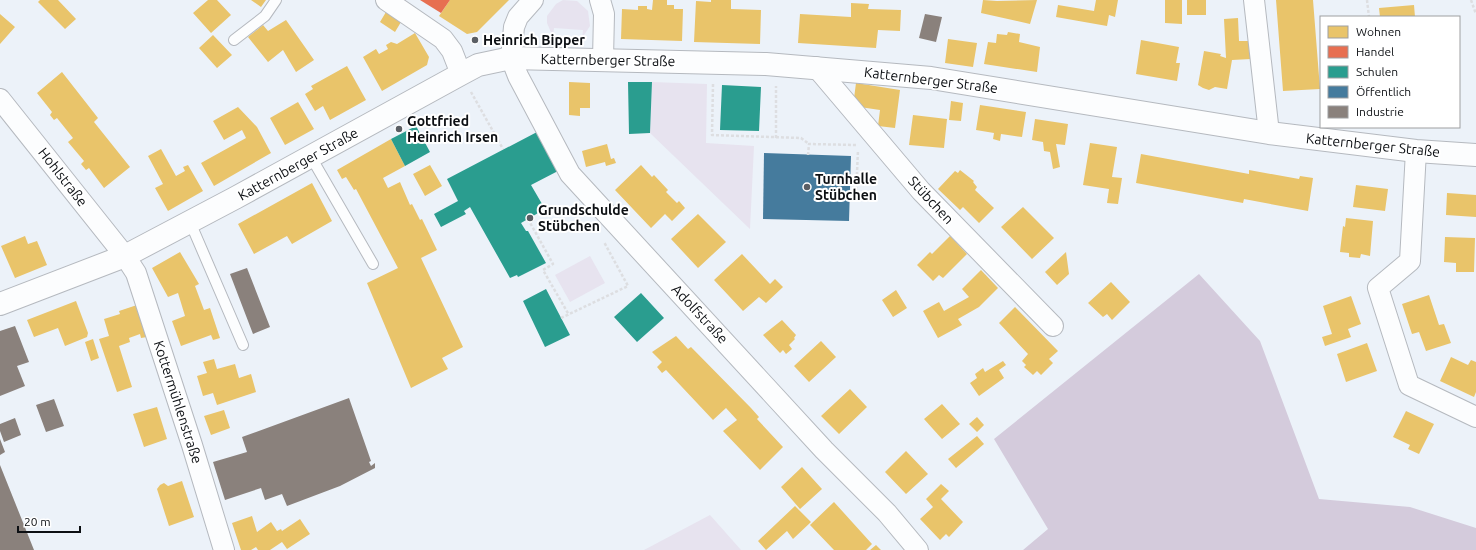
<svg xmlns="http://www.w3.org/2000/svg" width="1476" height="550" font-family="Ubuntu,sans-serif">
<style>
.green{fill:#e7e3ef}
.forest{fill:#d4cbdc}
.homes{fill:#e9c46a}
.shops{fill:#e76f51}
.schools{fill:#2a9d8f}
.public{fill:#457b9d}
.industry{fill:#8a817c}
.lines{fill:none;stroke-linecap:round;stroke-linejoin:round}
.lane-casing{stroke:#b5b9bf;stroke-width:12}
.street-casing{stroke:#b5b9bf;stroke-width:22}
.secondary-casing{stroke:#b5b9bf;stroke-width:24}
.path{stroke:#dddee1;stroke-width:2.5;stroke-dasharray:3 2;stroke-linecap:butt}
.lane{stroke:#fcfdfe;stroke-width:10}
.street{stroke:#fcfdfe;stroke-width:20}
.secondary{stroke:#fcfdfe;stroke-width:22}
.poi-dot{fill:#5a5e64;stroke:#fff;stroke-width:1.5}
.labels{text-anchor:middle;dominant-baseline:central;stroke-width:4;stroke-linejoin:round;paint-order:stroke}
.poi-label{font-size:14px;font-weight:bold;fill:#0c0f13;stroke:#fff;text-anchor:start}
.street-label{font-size:14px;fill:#0c0f13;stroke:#fff}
</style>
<rect width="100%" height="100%" fill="#ecf2f9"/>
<!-- green -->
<path class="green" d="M563,0l14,1 11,10 2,15 -8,12 1,-8 -29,-2 -1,9 -6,-14v-7l9,-12z
M652,82l55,2 -1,59 48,3 -4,83 -100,-96z
M590,256l15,27 -35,19 -15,-27z
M710,515l31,35h-97z"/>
<!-- forest -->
<path class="forest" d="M1199,274l61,67 59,158 91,8 66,21v22h-453l25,-21 -54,-90z"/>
<!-- homes -->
<path class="homes" d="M40,0h18l18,19 -11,10 -27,-27z
M208,0h9l14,15 -20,18 -18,-20z
M251,0h15l-5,7z
M450,0h59l-32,32 -10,2 -28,-18z
M653,0h14v5h7v4h9l-1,32 -61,-2 1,-30 16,1v-4h9v3l5,1z
M711,0h20v9l30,1 -1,34 -66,-2 2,-41 15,1z
M983,0l14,1 40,-1 -7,24 -49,-11z
M1096,0h22l-3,17 -6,-2 -2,11 -51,-9 2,-12 36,6z
M1165,0h17v24l-17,-1z
M1187,0h19v15h-19z
M1276,0h37l7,89 -37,2z
M851,3l18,1 -1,5 33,1 -1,21 -22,-1 -2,18 -78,-5 2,-29 51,3z
M1414,5l1,12h-35l-1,-9z
M386,12l15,10 -6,10 -15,-10z
M0,14l15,13 -15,17z
M1238,18l1,23h12v18l-19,1 -5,29 -12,-2 -6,3 -6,-2 -5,-3 6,-34 17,3 -1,2 6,2 -2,-39z
M286,20l28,40 -18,12 -13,-22 -15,12 -20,-25 15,-12 5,6z
M1008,32l12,2 -1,8 21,5 -3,25 -53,-8 4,-22 8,1 1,-9 10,1z
M415,33l14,24 -2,8 -45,26 -19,-34 13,-8 3,5 9,-5 -2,-4 5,-3 6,2z
M213,35l19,20 -15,13 -18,-20z
M948,39l29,4 -4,24 -28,-4z
M1141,40l38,7 -3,16h4l-3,18 -41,-7z
M347,66l19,34 -36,20 -7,-14 -8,5 -10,-17 8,-5 -2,-3z
M62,72l36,46 -4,4 36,45 -26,21 -15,-20 -3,2 -5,-6 3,-3 -16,-19 5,-4 -16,-20 -3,2 -4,-5 2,-3 -15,-19z
M569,82l21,1v25h-10v8l-11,-1z
M856,83l44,7 -5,38 -17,-2 2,-16 -27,-4z
M951,101l12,2 -2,18 -12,-1z
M298,102l16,27 -29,16 -15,-27z
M980,105l46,7 -4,25 -21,-3 -1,7 -7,-2 1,-6 -18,-3z
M238,107l19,20 14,26 -57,33 -13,-23 45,-25 -4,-8 -18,10 -11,-19z
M913,115l34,4 -3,29 -35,-3z
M1035,119l33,5 -3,21 -9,-1 4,23 -7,2 -3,-17 -6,-1 -1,-9 -11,-2z
M391,139l14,27 -22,12 5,10 12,-6 10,23 2,-1 8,16 2,-1 15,31 -16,8 42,89 -21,11 6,11 -37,19 -44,-105 31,-15 -42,-79 -2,1 -8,-13 -4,2 -5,-9z
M1090,143l27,4 -5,30 10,1 -4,26 -11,-1 2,-14 -26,-4z
M607,144l4,15 3,-1 2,5 -10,3 -1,-4 -19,5 -4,-16z
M161,149l15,27 9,-5 -2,-4 5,-2 15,26 -35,20 -13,-23 8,-4 -15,-28z
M1141,154l108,20v-4l50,9 1,-3 13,2 -5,33 -64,-12 -1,4 -107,-20z
M430,165l12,21 -17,10 -12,-22z
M641,165l11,12 2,-2 14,15 -2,2 11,11 2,-2 6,7 -13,13 -7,-7 -14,14 -36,-38z
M960,170l14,11 -1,1 4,5 -2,3 19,18 -15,15 -16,-16 -3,3 -22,-21 17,-18 3,2z
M312,183l20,38 -40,23 -5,-8 -33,18 -16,-30z
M1356,185l32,4 -3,22 -32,-4z
M1447,193l29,2v22l-30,-2z
M1023,207l31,31 -22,21 -31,-32z
M698,214l28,28 -28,26 -27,-29z
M1346,218l27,3 -3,35 -9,-2 -1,4 -11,-1v-4l-9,-1 3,-26 2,1z
M25,236l3,8 9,-3 10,24 -32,13 -14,-32z
M950,236l17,18 -24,24 -4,-3 -6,6 -16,-16 13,-13 2,2z
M1445,237l30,1 -1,34h-18v-9l-12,-1z
M180,252l19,32 -4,2 9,24 6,-2 10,30 -7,2 -2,-5 -30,11 -9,-25 13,-5 -7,-23 -10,4 -16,-29z
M1066,252l3,22 -12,11 -12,-13z
M742,254l28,30 5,-5 8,8 -17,16 -7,-6 -16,14 -29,-31z
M981,270l17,18 -19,19 -21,12 4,6 -24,13 -15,-27 16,-9 5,9 25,-14 -7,-8z
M1111,282l19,20 -18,18 -5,-6 -4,3 -15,-14z
M896,290l11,18 -14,9 -11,-17z
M1429,295l10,30 5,-1 7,19 -25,8 -7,-19 -7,2 -10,-30z
M1351,296l10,28 -13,5 3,8 -26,9 -3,-9 10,-3 -9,-28z
M76,301l12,32 -1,4 -22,9 -7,-18 -24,9 -7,-17z
M137,305l10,32 -6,1 -1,-4 -11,4 1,4 -11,4 13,41 -15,5 -18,-53 10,-3 -5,-17 16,-5 -1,-3z
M1015,307l43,44 -9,8 4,4 -12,12 -4,-4 -4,4 -9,-8 2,-2 -4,-4 6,-7 -29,-31z
M782,320l14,15 -2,3 1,1 -6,6 3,4 -6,5 -3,-4 -3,3 -17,-18z
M676,336l12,13 3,-2 60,61 8,9 -2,2 26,28 -23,23 -37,-39 14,-11 -11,-12 -13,12 -47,-50 -4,3 -5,-6 5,-5 -10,-10z
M93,339l6,19 -8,3 -6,-19z
M821,341l15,16 -27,25 -15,-16z
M1367,343l10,28 -31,11 -9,-28z
M1451,357l17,8 3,-5 5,2v30l-2,5 -34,-16z
M214,359l3,10 18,-5 4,14 12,-4 5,18 -39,13 -4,-12 -10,3 -6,-20 10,-3 -4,-11z
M1003,361l3,4 -7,5 5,8 -25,18 -9,-13 7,-5 -2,-4 8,-6 2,4z
M850,389l17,18 -28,27 -18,-18z
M942,404l18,20 -18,15 -18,-20z
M157,407l10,32 -23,8 -11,-33z
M224,410l6,18 -19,7 -7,-19z
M1406,411l28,13 -15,30 -11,-5 2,-4 -17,-8z
M977,417l7,8 -7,7 -8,-8z
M977,436l7,8 -28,24 -8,-9z
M906,451l22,23 -22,20 -21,-22z
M802,467l20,22 -22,20 -19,-22z
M182,481l12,36 -25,9 -12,-37 3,-4 4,-2 4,3z
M941,484l8,7 -8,8 22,23 -14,15 -3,-3 -6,6 -20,-21 13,-12 -7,-8z
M834,502l38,42 -6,6h-32l-24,-25z
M795,506l16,16 -18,17 -6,-8 -21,19 -8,-9z
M252,516l5,16 14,-10 6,9 4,-2 1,2 18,-12 10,15 -23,15 -5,-7 -12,8h-12l-2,-3 -5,3h-10l-9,-27z
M876,545l5,5h-11z"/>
<!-- shops -->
<path class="shops" d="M420,0h30l-9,13z"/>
<!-- schools -->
<path class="schools" d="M628,82h24l-2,51 -21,1z
M722,85l39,2 -2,44 -39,-1z
M416,126l14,26 -25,14 -14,-27z
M537,132l21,39 -27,14 14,24 -24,14 5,8h2l18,32 -28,14 -1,-2 -7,3 -40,-71 -6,4 2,3 -25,13 -7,-13 24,-13 -11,-22z
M546,289l24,46 -25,12 -22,-46z
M641,293l23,25 -27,24 -23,-25z"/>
<!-- public -->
<path class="public" d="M764,153l87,3 -2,65 -86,-2z"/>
<!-- industry -->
<path class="industry" d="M925,14l17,3 -6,25 -17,-4z
M247,268l23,59 -17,7 -23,-60z
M15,326l14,36 -12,4 8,20 -25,10v-65z
M349,398l22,63 -2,1 2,4 4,-3v5l-35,18 -53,20 -5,-12 -17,6 -4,-12 -36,12 -12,-38 34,-10 -5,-15z
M54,399l10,27 -18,6 -10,-27z
M15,418l6,17 -17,7 -4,-11v-7z
M0,439l5,13 -5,3z
M0,465l34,85h-34z"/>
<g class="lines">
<!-- lane casing -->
<g class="lane-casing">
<path id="lane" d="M234,40l31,-24 11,-16
M311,157l62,107
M190,222l53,123"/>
</g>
<!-- street casing -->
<g class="street-casing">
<path id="street" d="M386,0l57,39 9,12 9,23
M533,0l-15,17 -4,10 -3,31 7,18 52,98 254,276 63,63 31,37
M600,0l4,14 -1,45
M1254,0l15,133
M816,67l105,124 132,135
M0,99l125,157 11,17 56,172 32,105
M1416,151l-6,110 -32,27 31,97 67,32"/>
</g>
<!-- secondary casing -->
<g class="secondary-casing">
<path id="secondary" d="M0,304l125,-48 110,-58 226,-124 17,-9 33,-7 255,6 165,14 338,55 147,18 60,4"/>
</g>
<!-- path -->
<path class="path" d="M1367,0l2,17
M1471,0l5,14
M713,84l-1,51 89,3 8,6
M471,92l32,57
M776,138v-52
M808,155l1,-11 47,1
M856,195l2,-45
M528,219l25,45 -10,6 26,45
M561,318l67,-32 -24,-44"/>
<!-- lane -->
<use href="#lane" class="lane"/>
<!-- street -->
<use href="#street" class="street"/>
<!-- secondary -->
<use href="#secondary" class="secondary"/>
</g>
<!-- markers -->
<g class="poi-dot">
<circle cx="475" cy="40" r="4"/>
<circle cx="399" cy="129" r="4"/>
<circle cx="807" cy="187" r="4"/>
<circle cx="530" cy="218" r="4"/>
</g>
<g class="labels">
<!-- poi labels -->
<g class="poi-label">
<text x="483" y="40">Heinrich Bipper</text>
<text x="407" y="121">Gottfried<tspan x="407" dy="16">Heinrich Irsen</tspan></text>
<text x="815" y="179">Turnhalle<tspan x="815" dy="16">Stübchen</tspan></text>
<text x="538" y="210">Grundschulde<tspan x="538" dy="16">Stübchen</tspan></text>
</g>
<!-- street labels -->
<g class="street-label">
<text transform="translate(608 60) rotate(1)">Katternberger Straße</text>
<text transform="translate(931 80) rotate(7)">Katternberger Straße</text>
<text transform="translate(1373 145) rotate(6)">Katternberger Straße</text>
<text transform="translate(298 164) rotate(-29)">Katternberger Straße</text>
<text transform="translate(63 177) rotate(52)">Hohlstraße</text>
<text transform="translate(931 200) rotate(47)">Stübchen</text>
<text transform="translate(700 314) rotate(47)">Adolfstraße</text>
<text transform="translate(178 402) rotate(72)">Kottermühlenstraße</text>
</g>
</g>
<!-- legend -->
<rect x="1320" y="16" width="140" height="112" fill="#ffffff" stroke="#9e9fa1"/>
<rect x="1328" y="26" width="20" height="12" fill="#e9c46a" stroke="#9e9fa1"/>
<text x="1356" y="36" font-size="12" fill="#0c0f13">Wohnen</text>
<rect x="1328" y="46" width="20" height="12" fill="#e76f51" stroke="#9e9fa1"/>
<text x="1356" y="56" font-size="12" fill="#0c0f13">Handel</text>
<rect x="1328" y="66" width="20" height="12" fill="#2a9d8f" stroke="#9e9fa1"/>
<text x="1356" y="76" font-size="12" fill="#0c0f13">Schulen</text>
<rect x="1328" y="86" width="20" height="12" fill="#457b9d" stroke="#9e9fa1"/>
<text x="1356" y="96" font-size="12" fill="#0c0f13">Öffentlich</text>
<rect x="1328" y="106" width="20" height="12" fill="#8a817c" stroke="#9e9fa1"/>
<text x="1356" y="116" font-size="12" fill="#0c0f13">Industrie</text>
<!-- scale -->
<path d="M18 526v6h62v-6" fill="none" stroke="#0c0f13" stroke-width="2"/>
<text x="24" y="526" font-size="12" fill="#0c0f13" stroke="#ffffff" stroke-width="3" paint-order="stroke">20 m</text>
</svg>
